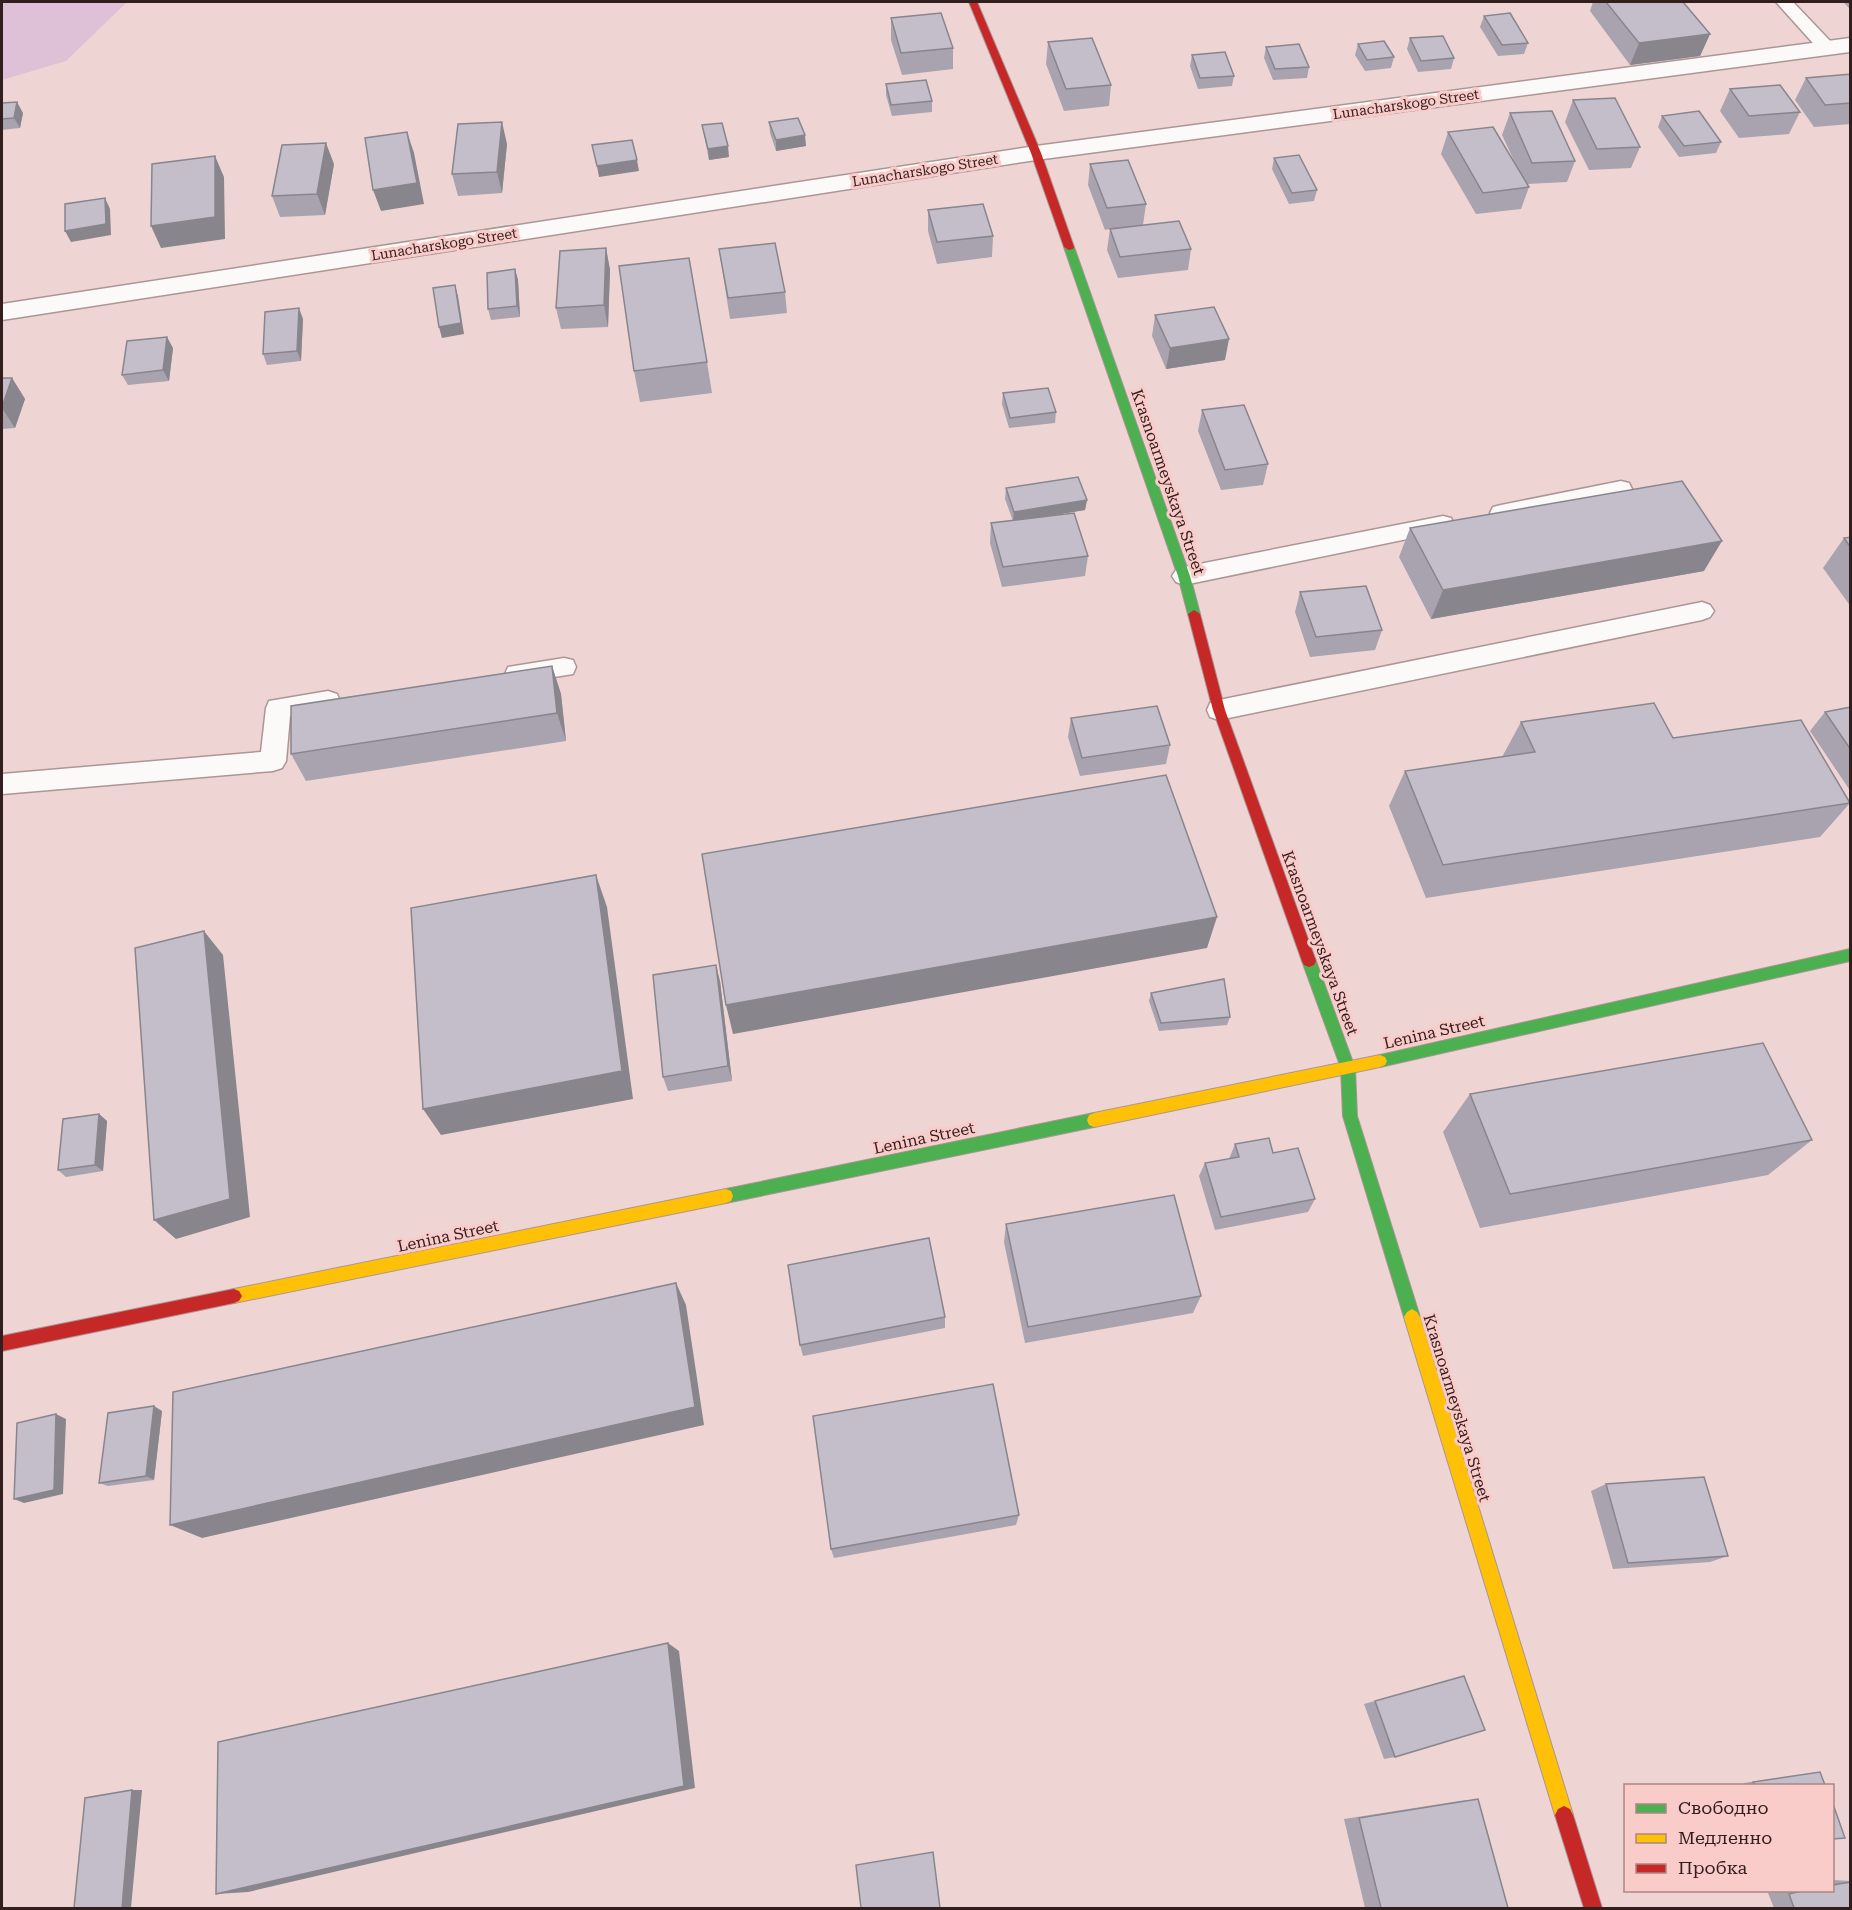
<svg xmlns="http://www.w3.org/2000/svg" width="1852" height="1910" font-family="'Roboto Serif',serif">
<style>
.green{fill:#dfc1d7}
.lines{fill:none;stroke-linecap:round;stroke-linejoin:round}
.lane-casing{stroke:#ab9695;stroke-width:3}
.street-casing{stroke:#ab9695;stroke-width:3}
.fast-casing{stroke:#ab9695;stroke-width:2}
.slow-casing{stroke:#ab9695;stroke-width:2}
.jam-casing{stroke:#ab9695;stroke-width:2}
.lane{fill:#fcf9f9;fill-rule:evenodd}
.street{fill:#fcf9f9;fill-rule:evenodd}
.fast{fill:#4caf50;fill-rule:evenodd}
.slow{fill:#ffc107;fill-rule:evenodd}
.jam{fill:#c62828;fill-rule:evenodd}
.wall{fill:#a8a3ae}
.shaded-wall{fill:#88858d}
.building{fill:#c3beca;stroke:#88858d;stroke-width:1.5}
.labels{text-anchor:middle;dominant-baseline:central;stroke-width:6;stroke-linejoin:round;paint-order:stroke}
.far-street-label{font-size:14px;fill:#331e1e;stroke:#f9cbc9}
.street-label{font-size:16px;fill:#331e1e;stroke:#f9cbc9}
</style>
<rect width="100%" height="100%" fill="#eed5d4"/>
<!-- green -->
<path class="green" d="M2,2h125l-61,59 -64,19z"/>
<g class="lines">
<!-- lane casing -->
<g class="lane-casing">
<path id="lane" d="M1776,2h17l40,42 3,4 -3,4h-12z
M1621,481l8,2 3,6 -3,6 -128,26 -8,-2 -3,-6 3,-6 8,-2z
M1443,516l8,2 3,6 -3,6 -267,55 -8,-3 -4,-6 4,-6 8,-3z
M1702,602l8,3 4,6 -4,6 -8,3 -483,100 -9,-3 -3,-7 3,-7 9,-3z
M564,658l9,2 3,7 -3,7 -56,9 -9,-2 -3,-7 3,-7z
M328,691l9,3 3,7 -3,7 -47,8 -4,45 -4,7 -9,3 -271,23v-20l259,-22 5,-44 3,-7z"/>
</g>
<!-- street casing -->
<g class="street-casing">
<path id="street" d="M1850,38v14l-814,108 -1034,160v-16l1034,-158z"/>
</g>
<!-- fast casing -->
<g class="fast-casing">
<path id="fast" d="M1069,244l5,3 116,329 10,38 -2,3 -4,1 -6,-4 -10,-38 -114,-329z
M1850,949v12l-470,106 -5,-2 -2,-4 2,-4 5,-2z
M1309,955l5,2 2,4 39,107 2,48 63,201 -3,5 -5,3 -5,-3 -3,-5 -61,-201 -2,-48 -39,-107 2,-4z
M1094,1113l5,2 2,5 -2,5 -5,2 -368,76 -5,-2 -2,-5 2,-5 5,-2z"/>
</g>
<!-- slow casing -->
<g class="slow-casing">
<path id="slow" d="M1380,1055l5,2 2,4 -2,4 -5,2 -286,60 -5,-2 -2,-5 2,-5 5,-2z
M726,1189l5,2 2,5 -2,5 -5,2 -492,100 -5,-2 -3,-5 3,-5 5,-2z
M1412,1309l5,3 3,5 153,498 -3,6 -6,3 -6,-3 -3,-6 -151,-498 3,-5z"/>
</g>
<!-- jam casing -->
<g class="jam-casing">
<path id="jam" d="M969,2h8l64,151 33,94 -1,2 -4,1 -5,-3 -33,-94z
M1194,610l6,4 25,96 91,251 -2,4 -5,2 -5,-2 -2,-4 -89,-251 -25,-96z
M234,1289l5,2 3,5 -3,5 -5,2 -232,48v-15z
M1564,1806l6,3 3,6 29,93h-18l-29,-93 3,-6z"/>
</g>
<!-- lane -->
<use href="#lane" class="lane"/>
<!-- street -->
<use href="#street" class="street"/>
<!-- fast -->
<use href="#fast" class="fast"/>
<!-- slow -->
<use href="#slow" class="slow"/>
<!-- jam -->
<use href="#jam" class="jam"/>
</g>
<!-- wall -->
<path class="wall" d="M1593,2h90l27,32 -10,22 -70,9 -40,-54z
M1843,2h8v8z
M1484,16l44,27 -4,11 -26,2 -18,-29z
M891,18l62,30v21l-51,6 -11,-35z
M1410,38l44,20 -3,11 -33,3 -11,-23z
M1048,42l63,43 -2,21 -45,5 -18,-47z
M1358,44l36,13 -3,11 -26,3 -10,-16z
M1266,47l43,20 -2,11 -34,2 -9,-22z
M1192,55l42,21 -2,10 -34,3 -8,-23z
M1851,74v50l-37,3 -19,-27 11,-22z
M886,84l46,17v11l-40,4 -6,-21z
M1730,89l70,23 -11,22 -50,4 -19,-27z
M1573,100l67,47 -9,21 -42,2 -24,-48z
M2,103l21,10 -3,15 -18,2z
M1510,113l65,48 -8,21 -40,2 2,3 -8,22 -45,5 -35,-60 7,-22 68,33 -14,-30z
M1662,116l59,26 -5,11 -37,4 -21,-30z
M769,122l37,24 -30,5 -6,-18z
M702,125l27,32 -20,3z
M507,144l-5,49 -44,3 -6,-22z
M1274,158l43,32 -3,11 -25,3 -17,-35z
M334,164l-9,51 -45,2 -8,-21z
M1090,164l56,40 -3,21 48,24 -3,21 -70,8 -11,-28 3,-21 -5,1 -17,-45z
M928,210l65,26 -1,21 -55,7 -9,-33z
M606,248l4,22 -2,57 -47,2 -5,-21z
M719,249l66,43 2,21 -57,6z
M515,269l3,11 2,37 -29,3 -3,-11z
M1155,315l70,45 -59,9 -14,-33z
M303,319l-2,42 -34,4 -4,-11z
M173,348l-4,33 -41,4 -6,-10z
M707,362l5,31 -72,9 -6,-31z
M2,378h10l13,21 -10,29 -13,1z
M1003,393l53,19 -1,11 -46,5 -7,-24z
M1202,410l66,54 -5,21 -42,5 -23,-59z
M1006,488l81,12 -2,10 -38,6 41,40 -3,20 -83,11 -12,-44 1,-20 22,-2 -8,-22z
M1410,528l294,43 -273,48 -32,-62z
M1851,537v70l-28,-39 21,-30z
M1300,592l82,38 -7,20 -65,7 -15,-45z
M552,666l9,28 5,47 -260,40 -15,-27z
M1851,707v85l-41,-61 15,-19z
M1071,718l99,27 -4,19 -86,12 -12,-39z
M1521,722l152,16 177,65 -30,34 -394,61 -37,-92 16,-35 97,-14z
M720,981l12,100 -64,10 -5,-14z
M1151,993l79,24 -3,8 -68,6 -10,-30z
M1470,1094l342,46 -44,35 -288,53 -37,-96z
M99,1114l8,7 -4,50 -37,6 -8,-7z
M1235,1144l38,9 42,46 -7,13 -93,18 -16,-54 6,-13 24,-4z
M1006,1224l195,72 -8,17 -168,30 -21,-101z
M945,1317v11l-142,28 -3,-11z
M162,1411l-8,69 -46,6 -9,-3z
M1606,1484l122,72 -18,6 -97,7 -22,-78z
M1019,1515l-3,10 -182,33 -3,-9z
M1464,1676l-69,81 -11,2 -20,-55z
M1820,1772l5,13h-81v-2z
M1478,1799l30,109h-143l-21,-89 115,-18z
M1833,1880l18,1v27h-77l-6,-15 11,-3h54z"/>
<!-- shaded-wall -->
<path class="shaded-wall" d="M1710,34l-10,22 -70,9 9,-22z
M17,102l6,11 -3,15 -6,-10z
M502,122l5,22 -5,49 -5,-21z
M407,132l7,21 10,51 -43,7 -8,-21z
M805,135l1,11 -30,5v-11z
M326,143l8,21 -9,51 -8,-21z
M728,146l1,11 -20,3 -1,-11z
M215,156l9,21 1,62 -64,9 -10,-22z
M637,160l2,11 -40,6 -2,-11z
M105,198l5,11 1,26 -40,7 -6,-11z
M606,248l4,22 -2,57 -4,-22z
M515,269l3,11 2,37 -3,-11z
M455,285l3,11 6,38 -22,4 -3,-11z
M299,308l4,11 -2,42 -4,-10z
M167,337l6,11 -4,33 -6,-11z
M1229,339l-4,21 -59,9 4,-21z
M12,378l13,21 -10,29 -13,-20z
M1087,500l-2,10 -72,12 1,-10z
M1722,541l-18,30 -273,48 12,-29z
M552,666l9,28 5,47 -9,-28z
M596,875l11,32 26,192 -192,36 -18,-26z
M1217,917l-10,31 -474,86 -7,-29z
M204,931l19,24 27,262 -74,22 -22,-19z
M716,965l4,16 12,100 -4,-15z
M99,1114l8,7 -4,50 -8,-6z
M676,1283l10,22 18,120 -502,113 -32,-13z
M154,1406l8,5 -8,69 -8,-4z
M56,1414l10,5 -3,75 -39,9 -10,-4z
M668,1643l11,8 16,137 -447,104 -32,2z
M132,1790h10l-11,118h-9z"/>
<!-- building -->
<path class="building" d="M1606,2h77l27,32 -71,9z
M941,13l12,35 -52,5 -10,-35z
M1510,13l18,30 -26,2 -18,-29z
M1443,36l11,22 -33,3 -11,-23z
M1092,38l19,47 -45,4 -18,-47z
M1384,41l10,16 -27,3 -9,-16z
M1299,44l10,23 -34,2 -9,-22z
M1225,52l9,24 -34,2 -8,-23z
M1851,74v29l-26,2 -19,-27z
M926,80l6,21 -41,4 -5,-21z
M1780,85l20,27 -51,4 -19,-27z
M1615,98l25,49 -43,2 -24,-49z
M17,102l-3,16 -12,1v-16z
M1552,111l23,50 -43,2 -22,-50z
M1699,111l22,31 -37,4 -22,-30z
M798,118l7,17 -29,5 -7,-18z
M502,122l-5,50 -45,2 6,-50z
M722,123l6,23 -20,3 -6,-24z
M1493,127l36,60 -46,6 -35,-61z
M407,132l10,51 -44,7 -8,-52z
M632,140l5,20 -40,6 -5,-21z
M326,143l-9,51 -45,2 10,-51z
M1299,155l18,35 -25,3 -18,-35z
M215,156v61l-64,9 1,-62z
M1128,160l18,44 -39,4 -17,-44z
M105,198l1,26 -41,7v-27z
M983,204l10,32 -56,6 -9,-32z
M1179,221l12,28 -71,8 -10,-28z
M775,243l10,49 -57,6 -9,-49z
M606,248l-2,57 -48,3 4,-57z
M689,258l18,104 -73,9 -15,-105z
M515,269l2,37 -29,3 -1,-36z
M455,285l6,38 -22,4 -6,-39z
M1214,307l15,32 -59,9 -15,-33z
M299,308l-2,43 -34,3 2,-42z
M167,337l-4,33 -41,5 5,-34z
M2,378h10l-10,29z
M1048,388l8,24 -46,6 -7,-25z
M1244,405l24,59 -43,6 -23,-60z
M1078,477l9,23 -73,12 -8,-24z
M1682,481l40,60 -279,49 -33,-62z
M1074,513l14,43 -85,11 -12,-44z
M1851,537v11l-7,-10z
M1366,586l16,44 -66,7 -16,-45z
M552,666l5,47 -266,41v-48z
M1654,703l19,35 128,-18 49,83 -407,62 -38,-94 130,-19 -14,-30z
M1157,706l13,39 -88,13 -11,-40z
M1851,707v43l-26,-38z
M1166,775l51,142 -491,88 -24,-151z
M596,875l26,196 -199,38 -12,-201z
M204,931l26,268 -76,21 -19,-272z
M716,965l12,101 -65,11 -10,-102z
M1224,979l6,38 -69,6 -10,-30z
M1763,1043l49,97 -302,54 -40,-100z
M99,1114l-4,51 -37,5 5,-51z
M1269,1138l4,15 25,-5 17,51 -94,18 -16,-54 34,-6 -4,-13z
M1174,1195l27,101 -173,31 -22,-103z
M929,1238l16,79 -145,28 -12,-80z
M676,1283l19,124 -525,118 3,-133z
M993,1384l26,131 -188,34 -18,-133z
M154,1406l-8,70 -47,7 9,-70z
M56,1414l-2,76 -40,9 3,-76z
M1704,1477l24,79 -100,7 -22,-79z
M668,1643l16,143 -468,108 2,-152z
M1464,1676l21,54 -90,27 -20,-56z
M1820,1772l5,13h-70l-2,-3z
M132,1790l-10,118h-48l11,-110z
M1478,1799l30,109h-127l-22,-90z
M1833,1804l12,34 -12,1z
M933,1852l7,56h-79l-5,-43z
M1851,1882v26h-57l-5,-14 17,-4h27v-5z"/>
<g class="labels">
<!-- far-street labels -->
<g class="far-street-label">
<text transform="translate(1406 104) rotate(-8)">Lunacharskogo Street</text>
<text transform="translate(925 170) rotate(-9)">Lunacharskogo Street</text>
<text transform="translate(444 244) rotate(-9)">Lunacharskogo Street</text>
</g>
<!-- street labels -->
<g class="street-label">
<text transform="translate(1168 482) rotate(71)">Krasnoarmeyskaya Street</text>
<text transform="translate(1320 943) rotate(70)">Krasnoarmeyskaya Street</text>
<text transform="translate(1434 1032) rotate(-13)">Lenina Street</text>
<text transform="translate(924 1138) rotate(-12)">Lenina Street</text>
<text transform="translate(448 1236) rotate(-12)">Lenina Street</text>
<text transform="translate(1457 1408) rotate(73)">Krasnoarmeyskaya Street</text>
</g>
</g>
<!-- border -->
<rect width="1852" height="1910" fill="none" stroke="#331e1e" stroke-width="6"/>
<!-- legend -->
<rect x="1624" y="1784" width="210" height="108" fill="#f9cbc9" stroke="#aa8685" stroke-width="1.5"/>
<rect x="1636" y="1804" width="30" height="9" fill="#4caf50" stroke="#aa8685" stroke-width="1.5"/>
<text x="1678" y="1814" font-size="18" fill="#331e1e">Свободно</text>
<rect x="1636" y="1834" width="30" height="9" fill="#ffc107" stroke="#aa8685" stroke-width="1.5"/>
<text x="1678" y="1844" font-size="18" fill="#331e1e">Медленно</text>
<rect x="1636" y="1864" width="30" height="9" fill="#c62828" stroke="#aa8685" stroke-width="1.5"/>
<text x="1678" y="1874" font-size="18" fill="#331e1e">Пробка</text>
</svg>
